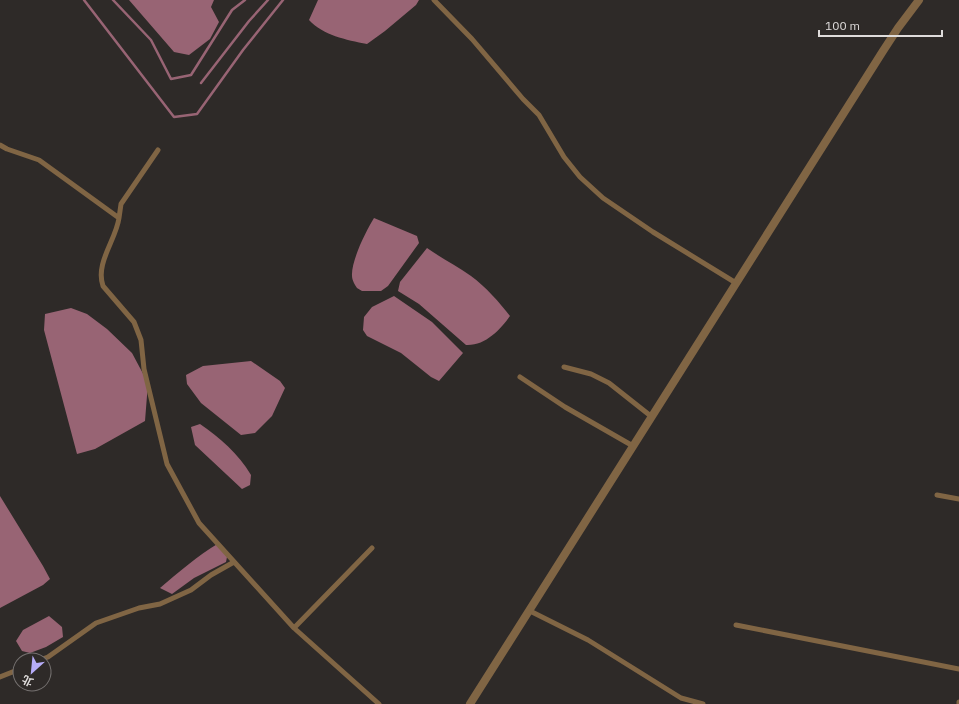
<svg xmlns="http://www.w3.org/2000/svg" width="959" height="704" font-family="'IBM Plex Sans','Noto Sans TC',sans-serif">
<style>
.water{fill:#986474}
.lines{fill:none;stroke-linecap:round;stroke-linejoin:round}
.stream{stroke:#986474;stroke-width:2.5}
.service{stroke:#806544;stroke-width:5}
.tertiary{stroke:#806544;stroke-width:8}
</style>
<rect width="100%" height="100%" fill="#2e2a28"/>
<!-- water -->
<path class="water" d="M129,0h85l-3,7 8,15 -9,17 -21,16 -15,-3z
M318,0h101l-3,5 -31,26 -18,13c-21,-4 -44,-9 -58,-24z
M374,218l43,18 2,7 -31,43 -7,5h-19l-5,-3c-2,-3 -5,-8 -5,-12 -1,-15 14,-45 22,-58z
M427,248c14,10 30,18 44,28 15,11 28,26 39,40 -10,14 -25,30 -44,29l-47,-41 -21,-13 2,-9z
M394,296l38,26 31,31 -24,28 -8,-4 -30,-24 -34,-17 -4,-6 1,-13 8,-10z
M71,308l16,6 20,15 25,24 16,30 -3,38 -50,28 -18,5 -33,-124 1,-16z
M251,361l29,20 5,7 -13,28 -17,17 -14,2 -40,-32 -14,-19 -1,-9 17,-9z
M200,424c20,14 38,29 51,51l-1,10 -8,4 -47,-44 -4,-18z
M0,496l43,70 7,13 -7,6 -43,23z
M219,543l9,9 -2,10 -32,16 -22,16 -12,-6c19,-16 37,-32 59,-45z
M49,616l13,11 1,10 -17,10 -16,6 -8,-2 -6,-10 7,-11z"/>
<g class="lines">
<!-- stream -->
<path class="stream" d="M84,0l90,117 23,-3 46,-64 40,-50
M113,0l38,40 20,39 20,-4 41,-65 13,-10
M201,83l48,-62 19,-21"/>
<!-- service -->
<path class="service" d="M434,0l38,39 51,60 16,16 25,42 16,20 23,21 50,34 83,51
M0,145l7,4 32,11 80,58c-3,22 -24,45 -16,68l31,36 7,18 3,29 23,95 32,59 95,105 85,76
M119,218l2,-14 37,-54
M564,367l27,7 18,9 43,34
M520,377l45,30 68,39
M937,495l22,4
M530,611l58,29 93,58 22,6
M736,625l223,44
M294,628l78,-80
M40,660l8,-3 48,-34 43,-15 21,-4 31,-14 20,-15 23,-13
M0,677l20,-8
M959,704v-2"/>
<!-- tertiary -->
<path class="tertiary" d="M470,704l413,-653 15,-23 21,-28"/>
</g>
<!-- north arrow -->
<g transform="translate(32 672) rotate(207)"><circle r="19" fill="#2e2a28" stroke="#757170"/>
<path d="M0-3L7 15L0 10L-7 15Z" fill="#b6acf8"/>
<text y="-6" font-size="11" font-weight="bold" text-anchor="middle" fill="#dfdcdb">北</text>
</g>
<!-- scale -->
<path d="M819 30v6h123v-6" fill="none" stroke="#dfdcdb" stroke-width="2"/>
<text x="825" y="30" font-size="12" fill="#dfdcdb" stroke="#2e2a28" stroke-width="3" paint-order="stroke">100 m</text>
</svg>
